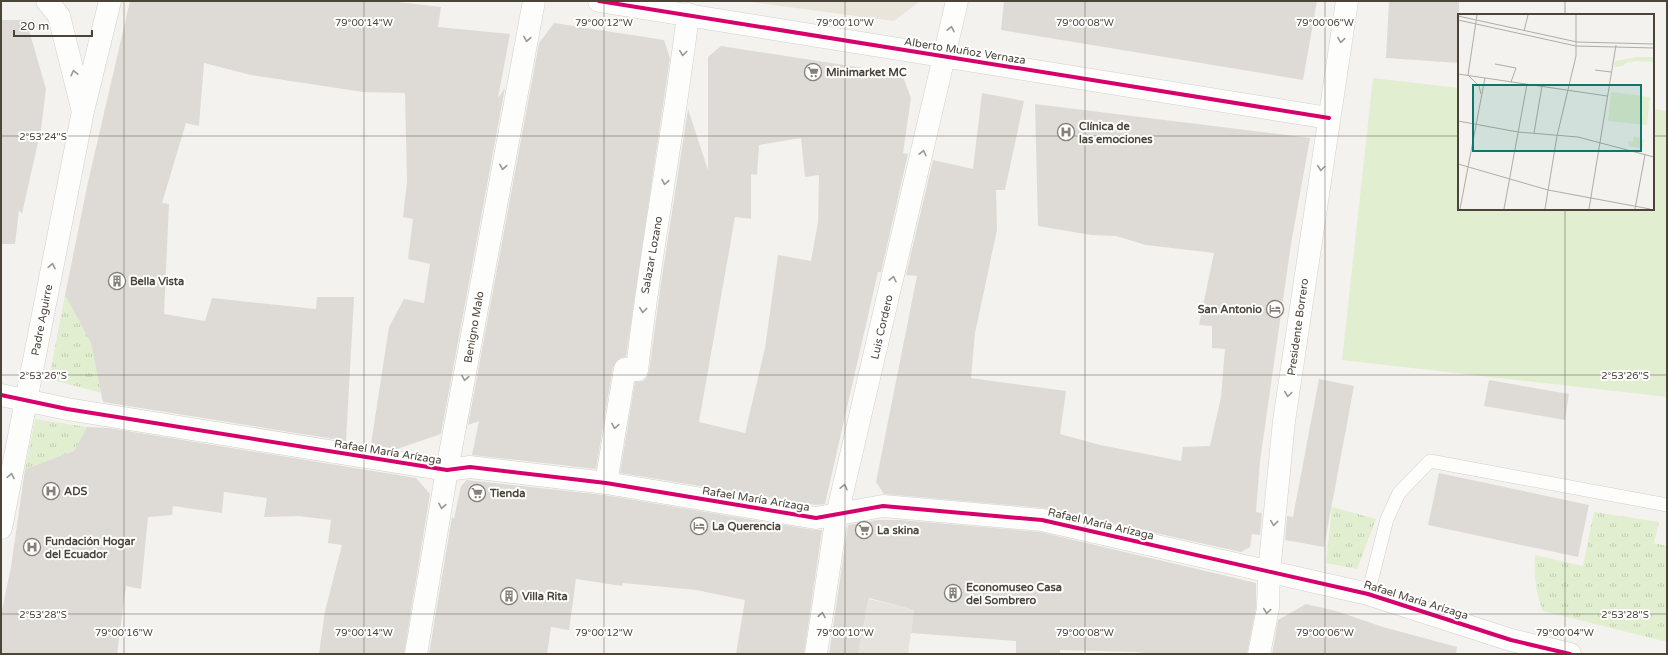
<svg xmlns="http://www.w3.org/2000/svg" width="1668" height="655" font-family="'Varela Round',sans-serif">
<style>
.education{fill:#eae5da}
.grass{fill:url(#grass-tufts)}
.garden{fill:#e1eecf}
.parking{fill:#e6e3df}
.building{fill:#dedbd6;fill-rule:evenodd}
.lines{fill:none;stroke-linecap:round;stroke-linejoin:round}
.service-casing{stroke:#d2d0cb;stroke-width:14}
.minor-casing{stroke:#d2d0cb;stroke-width:23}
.service{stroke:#fdfdfc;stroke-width:13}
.minor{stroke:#fdfdfc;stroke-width:22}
.cycleway-casing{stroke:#fff;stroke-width:6}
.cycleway{stroke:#d6006c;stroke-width:4}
.oneway{stroke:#9b9791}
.ticks{fill:none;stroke:#4b4439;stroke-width:1;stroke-opacity:0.45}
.labels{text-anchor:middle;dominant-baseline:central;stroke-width:4;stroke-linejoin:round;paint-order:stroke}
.street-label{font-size:11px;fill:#4b4439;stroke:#fff}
.poi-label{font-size:11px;font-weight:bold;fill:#4b4439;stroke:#fff;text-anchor:start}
.inset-road{fill:none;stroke:#b0aca6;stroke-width:1}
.view{fill:#0f766e;fill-opacity:0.15;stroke:#0f766e;stroke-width:2}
.inset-edge{fill:none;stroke:#4b4439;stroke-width:2}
.ticks-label{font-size:10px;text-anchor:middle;fill:#4b4439;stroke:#fff;stroke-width:4;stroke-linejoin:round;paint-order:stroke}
</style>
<defs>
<pattern id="grass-tufts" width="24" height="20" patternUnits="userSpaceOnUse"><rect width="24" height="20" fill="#e1eecf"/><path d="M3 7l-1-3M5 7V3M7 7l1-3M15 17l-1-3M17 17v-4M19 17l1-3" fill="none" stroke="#c3cdb2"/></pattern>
</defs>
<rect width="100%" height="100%" fill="#f4f2ee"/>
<!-- education -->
<path class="education" d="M743,1h177l-26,20z"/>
<!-- grass -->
<path class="grass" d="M65,295l26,48 11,50 -53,-14z
M35,419l52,8 -13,24 -49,18z
M1332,507l44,12 -19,50 -31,-6z
M1594,512l65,10 -5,21 13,3v96l-124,-31c-8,-20 -9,-35 -8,-56l48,11z"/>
<!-- garden -->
<path class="garden" d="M1373,78l86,10v121h194v-100l14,2v286l-325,-37z"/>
<!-- parking -->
<path class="parking" d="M869,599l45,11 -6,44h-50z"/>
<!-- building -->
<path class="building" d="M130,1h259l52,6 -3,20 72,7 -12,64 7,-10 -64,346 -44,15 -46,-7 20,2 18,-117 15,-28 20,4 6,-39 -22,-5 5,-40 -10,-2 4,-36 -2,-88 -42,-1 -112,-17 -47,-12 -5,63 -13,-3 -24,80 7,1 -5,110 41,7 7,-23 104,11 1,-12h37l-8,144 -243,-39 -12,-59 -26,-48 23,-113z
M1004,1h313l-14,79 -302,-50z
M1389,1h70v62l-73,-5z
M1,20h25l20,69 -5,40 -19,85 -3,-4 -4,34h-14z
M554,23l110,17 6,18 -44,299 -6,1 -7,9 -17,102 -124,-14 7,-34 -11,4 71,-382z
M721,46l181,28 9,24 -8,55 5,1 -27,118h-3l-53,232 -9,1 -196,-32 15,-91 8,-1 4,-4 2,-6 12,-88 27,-174 20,61v-113zM801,138l4,39 14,-2 -1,47 -7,39 -33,-6 -13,93 -20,85 -46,-11 36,-205 16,2v-45l6,1 2,-30z
M982,93l42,8 -19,89h-9l1,40 -22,103 -4,45 95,13 -6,43 40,11 81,16 2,-14 27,-1 11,-49 4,-48 -13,-1v-22l-13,-1 15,-72 -68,-8 -30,-9 -25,-1 -53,-9 -3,-122 275,34 -19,106 -31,217 -4,51 6,1 -2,22 -8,-1 -2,13 -9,5 -198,-44 -159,-14 -8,-12 41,-206 -11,-1 27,-115 40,9z
M1319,379l35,7 -30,161 -39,-7 2,-24 6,1z
M1489,380l80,14 -4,26 -81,-14z
M87,427l22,1 307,50 14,16 -26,160h-85l6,-43 17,-66 -14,-2 3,-23 -32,-4 -35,1 3,-19 -43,-6 -2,21 -49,-7 -1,9 -24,2 -7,72 -15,-3 -9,68h-116v-39l10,-48 14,-98 49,-18z
M1439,473l150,32 -11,52 -150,-32z
M467,480l137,15 210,35h8l-18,124h-68l9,-54 -49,-10 -73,-7 -1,3 -46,-7 -7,51 -18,-3 -4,27h-118l23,-137 2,2 7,-33z
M877,520h24l139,12 216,51v24l-9,47h-95l-16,-2 -76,-2v4h-44v-13l-105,-8 3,-23 -45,-12 -11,56h-29l19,-129z
M1306,604l30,7 47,16 74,20 -1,7h-184l6,-34z"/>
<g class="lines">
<!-- service casing -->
<g class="service-casing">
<path id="service" d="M1368,594l19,-75 12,-26 31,-32 237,44"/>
</g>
<!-- minor casing -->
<g class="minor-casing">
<path id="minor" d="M47,1l12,15 23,92
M599,1l730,117
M1,395l66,14 380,61 23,-3 136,16 210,35 67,-12 159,14 326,74 143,46 59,14
M606,483l19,-114 12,1c13,-119 37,-237 51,-356
M1,528l82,-417 27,-110
M416,654l31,-184 87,-469
M816,654l21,-139 120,-514
M1259,654l9,-46 1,-36 15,-151 63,-420"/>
</g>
<!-- service -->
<use href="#service" class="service"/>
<!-- minor -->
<use href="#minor" class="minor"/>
<!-- cycleway casing -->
<g class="cycleway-casing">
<path id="cycleway" d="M599,1l730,117
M1,395l66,14 380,61 23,-3 136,16 210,35 67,-12 159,14 326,74 143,46 59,14"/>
</g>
<!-- cycleway -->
<use href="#cycleway" class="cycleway"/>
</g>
<!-- one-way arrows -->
<defs><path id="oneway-chevron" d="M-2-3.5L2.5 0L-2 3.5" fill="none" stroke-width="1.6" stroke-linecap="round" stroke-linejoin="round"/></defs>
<g class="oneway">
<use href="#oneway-chevron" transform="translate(951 29) rotate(-78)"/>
<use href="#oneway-chevron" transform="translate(527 39) rotate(100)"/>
<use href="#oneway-chevron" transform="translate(1341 40) rotate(99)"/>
<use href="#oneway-chevron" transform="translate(683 53) rotate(97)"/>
<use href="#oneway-chevron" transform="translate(74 73) rotate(-104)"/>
<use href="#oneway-chevron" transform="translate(923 153) rotate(-77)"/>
<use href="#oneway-chevron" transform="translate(503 167) rotate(100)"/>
<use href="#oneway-chevron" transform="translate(1321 168) rotate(98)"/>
<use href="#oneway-chevron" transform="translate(665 182) rotate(99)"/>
<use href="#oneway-chevron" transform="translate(52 266) rotate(-79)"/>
<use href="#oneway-chevron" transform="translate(893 279) rotate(-77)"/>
<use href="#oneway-chevron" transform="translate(643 310) rotate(96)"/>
<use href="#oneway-chevron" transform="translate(465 378) rotate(100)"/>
<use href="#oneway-chevron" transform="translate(1288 394) rotate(98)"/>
<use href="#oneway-chevron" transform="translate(615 426) rotate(99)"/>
<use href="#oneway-chevron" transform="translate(11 476) rotate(-79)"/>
<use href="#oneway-chevron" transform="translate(844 487) rotate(-77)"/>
<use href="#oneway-chevron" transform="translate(442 506) rotate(100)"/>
<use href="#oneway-chevron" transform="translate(1274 523) rotate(96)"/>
<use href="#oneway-chevron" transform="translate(1267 611) rotate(98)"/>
<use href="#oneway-chevron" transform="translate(822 615) rotate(-81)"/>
</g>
<!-- ticks -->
<path class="ticks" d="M124,1v653M364,1v653M604,1v653M845,1v653M1085,1v653M1325,1v653M1565,1v14M1,136h1458M1653,136h14M1565,209v445M1,375h1666M1,614h1666"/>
<!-- icons -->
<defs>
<g id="supermarket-ring" transform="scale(0.9)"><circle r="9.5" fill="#fff" stroke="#868178" stroke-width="1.5"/><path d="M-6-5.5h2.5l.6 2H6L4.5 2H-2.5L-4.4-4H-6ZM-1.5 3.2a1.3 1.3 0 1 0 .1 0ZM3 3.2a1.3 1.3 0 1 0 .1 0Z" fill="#868178"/></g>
<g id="hospital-ring" transform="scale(0.9)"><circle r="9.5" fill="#fff" stroke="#868178" stroke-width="1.5"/><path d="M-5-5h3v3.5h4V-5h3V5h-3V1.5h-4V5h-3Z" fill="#868178"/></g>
<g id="building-ring" transform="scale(0.9)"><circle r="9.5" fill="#fff" stroke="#868178" stroke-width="1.5"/><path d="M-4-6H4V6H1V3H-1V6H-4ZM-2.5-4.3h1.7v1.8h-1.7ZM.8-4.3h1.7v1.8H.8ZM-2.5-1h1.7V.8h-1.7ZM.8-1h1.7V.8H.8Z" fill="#868178"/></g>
<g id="hotel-ring" transform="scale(0.9)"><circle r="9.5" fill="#fff" stroke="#868178" stroke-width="1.5"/><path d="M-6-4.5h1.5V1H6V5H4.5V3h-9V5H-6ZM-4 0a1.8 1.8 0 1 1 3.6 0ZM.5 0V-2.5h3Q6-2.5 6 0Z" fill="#868178"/></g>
</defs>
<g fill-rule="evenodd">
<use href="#supermarket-ring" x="813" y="72"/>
<use href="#hospital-ring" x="1066" y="132"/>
<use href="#building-ring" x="117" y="281"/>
<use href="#hotel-ring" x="1275" y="309"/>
<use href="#hospital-ring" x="51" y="491"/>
<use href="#supermarket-ring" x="477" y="493"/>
<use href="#hotel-ring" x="699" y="526"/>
<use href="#supermarket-ring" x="864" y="530"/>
<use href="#hospital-ring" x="32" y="547"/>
<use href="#building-ring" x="953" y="593"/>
<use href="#building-ring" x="509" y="596"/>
</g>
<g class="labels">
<!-- street labels -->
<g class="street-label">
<text transform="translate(965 51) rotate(9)">Alberto Muñoz Vernaza</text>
<text transform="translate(652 255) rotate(-80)">Salazar Lozano</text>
<text transform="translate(42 320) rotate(-79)">Padre Aguirre</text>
<text transform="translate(474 327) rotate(-80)">Benigno Malo</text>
<text transform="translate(882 327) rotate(-77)">Luis Cordero</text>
<text transform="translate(1298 327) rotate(-82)">Presidente Borrero</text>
<text transform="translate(388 452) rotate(9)">Rafael María Arízaga</text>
<text transform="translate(756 499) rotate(9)">Rafael María Arízaga</text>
<text transform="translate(1101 524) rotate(13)">Rafael María Arízaga</text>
<text transform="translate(1416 600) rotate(17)">Rafael María Arízaga</text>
</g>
<!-- poi labels -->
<g class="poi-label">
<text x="826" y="72">Minimarket MC</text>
<text x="1079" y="126">Clínica de<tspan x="1079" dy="13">las emociones</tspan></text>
<text x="130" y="281">Bella Vista</text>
<text x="1262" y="309" text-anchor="end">San Antonio</text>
<text x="64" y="491">ADS</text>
<text x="490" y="493">Tienda</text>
<text x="712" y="526">La Querencia</text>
<text x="877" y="530">La skina</text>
<text x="45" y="541">Fundación Hogar<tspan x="45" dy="13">del Ecuador</tspan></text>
<text x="966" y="587">Economuseo Casa<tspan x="966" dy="13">del Sombrero</tspan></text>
<text x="522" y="596">Villa Rita</text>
</g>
</g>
<!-- overview -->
<g transform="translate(1458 14)">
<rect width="196" height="196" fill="#f4f2ee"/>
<path d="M180,43h16v5l-18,-1 -10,2 -3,3 -9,1 1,-6zM176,122l10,4 -2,9 -13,-3 -1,-5 5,1z" fill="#e1eecf"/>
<path d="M153,78l39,5 -3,28 -39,-4z" fill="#e1eecf"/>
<path class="inset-road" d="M0,2l119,26 77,2M0,6l118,26 78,2M66,17l4,-16M37,50l21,4 -5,14M137,56l16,2M0,60l149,22M10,61l9,-60M11,62l10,10 2,8M0,107l60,11 60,5 76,20M76,119l8,-47M0,150l90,26 102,19M2,195l25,-131M46,195l23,-125M87,195l12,-73 19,-80v-41M131,195l27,-164M177,195l10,-54"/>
<path class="view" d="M15,71h168v66h-168z"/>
<rect width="196" height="196" class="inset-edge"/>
</g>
<g class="ticks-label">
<text x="364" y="26">79°00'14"W</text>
<text x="604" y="26">79°00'12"W</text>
<text x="845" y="26">79°00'10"W</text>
<text x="1085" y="26">79°00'08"W</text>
<text x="1325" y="26">79°00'06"W</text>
<text x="43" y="140">2°53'24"S</text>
<text x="43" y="379">2°53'26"S</text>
<text x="1625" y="379">2°53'26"S</text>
<text x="43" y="618">2°53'28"S</text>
<text x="1625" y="618">2°53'28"S</text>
<text x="124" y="636">79°00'16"W</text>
<text x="364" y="636">79°00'14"W</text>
<text x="604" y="636">79°00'12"W</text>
<text x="845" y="636">79°00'10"W</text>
<text x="1085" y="636">79°00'08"W</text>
<text x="1325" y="636">79°00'06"W</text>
<text x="1565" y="636">79°00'04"W</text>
</g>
<!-- border -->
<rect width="1668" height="655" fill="none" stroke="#4b4439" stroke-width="4"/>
<!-- scale -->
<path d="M14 30v6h78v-6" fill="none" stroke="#4b4439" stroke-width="2"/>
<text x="20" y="30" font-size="12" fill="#4b4439" stroke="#ffffff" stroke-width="3" paint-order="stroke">20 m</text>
</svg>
